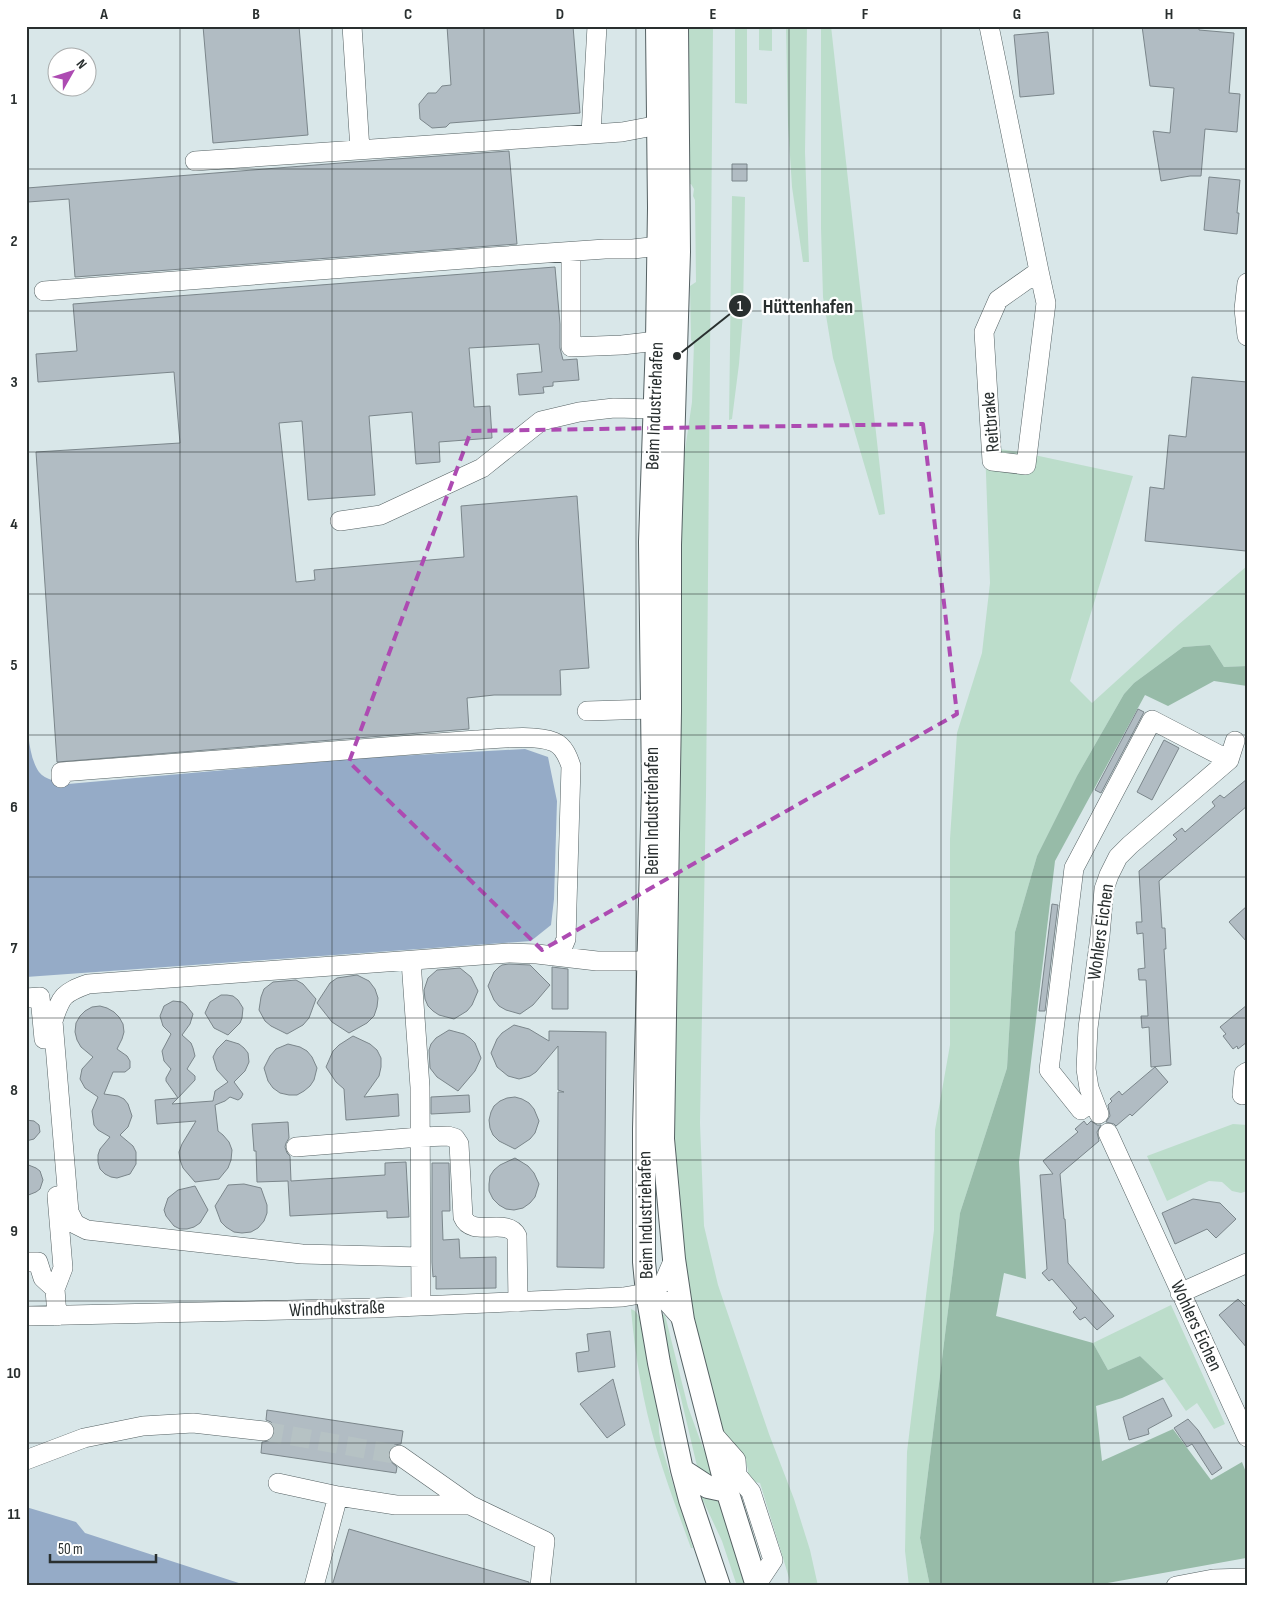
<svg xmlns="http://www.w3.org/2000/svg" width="1273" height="1612" font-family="'Sofia Sans Condensed',sans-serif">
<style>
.green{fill:#bcddcb}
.forest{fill:#97bba8}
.water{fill:#95abc7}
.building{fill:#b1bcc3;stroke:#7b868b}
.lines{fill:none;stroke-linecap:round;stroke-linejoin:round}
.minor-tunnel{stroke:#b6c2c4;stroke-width:19;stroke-dasharray:19 9;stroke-linecap:butt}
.minor-casing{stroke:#556163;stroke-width:20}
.major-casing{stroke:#556163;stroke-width:24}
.minor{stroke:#fff;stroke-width:19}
.major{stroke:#fff;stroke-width:22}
.marked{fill:none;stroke:#ad4bb2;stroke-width:4;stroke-dasharray:10 6;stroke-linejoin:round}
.grid{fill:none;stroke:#292f2f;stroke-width:1;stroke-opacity:0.55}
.labels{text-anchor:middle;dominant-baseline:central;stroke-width:4.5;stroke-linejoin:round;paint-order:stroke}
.street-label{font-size:19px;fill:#292f2f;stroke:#fff}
.leader{fill:none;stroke:#292f2f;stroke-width:2}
.callout-dot{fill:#292f2f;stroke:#fff;stroke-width:2}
.mark-label{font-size:15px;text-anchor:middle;font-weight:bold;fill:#fff}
.callout-label{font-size:20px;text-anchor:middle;font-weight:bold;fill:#292f2f;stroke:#fff;stroke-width:4.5;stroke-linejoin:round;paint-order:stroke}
.neatline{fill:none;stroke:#292f2f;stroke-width:2}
.grid-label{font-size:16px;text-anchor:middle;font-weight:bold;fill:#292f2f}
</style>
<rect width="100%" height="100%" fill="#d9e7e9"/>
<!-- green -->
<path class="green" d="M684,26h29l-7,769 -6,328 4,103 14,59 51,149 25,65 16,51 8,36h-29l1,-5 -30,-98 -12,-2v-11l-3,-12 -23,-29 -12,-30 -30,-153 -7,-120 1,-86 4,-130 3,-460h4l7,-48 2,-59 -3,-3 -1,-54 6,-4 -1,-82 -2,-4 1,-7 -3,-5h-4z
M735,26h12v78l-12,-1z
M759,26h13v25l-13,-1z
M786,26h21l-2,126 4,110h-6l-11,-75 -4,-63z
M821,26h10l54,488 -6,1 -46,-157 -10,-61 -2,-69z
M732,196l13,1 -2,116 -4,51 -7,55 -3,1z
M985,447l35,5 113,24 -63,205 22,22 86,-78 69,-59v100l-23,1 -14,-22 -27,2 -49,36 -10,11 -47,82 -40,80 -22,76 -8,136 -47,145 -40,325 10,48h-21l-4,-35 2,-99 27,-222 1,-100 15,-85v-206l7,-106 25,-80 8,-70z
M1233,1124l14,1v66l-6,2 -9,-2 -10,-9 -13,-1 -42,20 -20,-45z
M1171,1305l54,119 -11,5 -17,-26 -11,8 -22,-32 -24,-23 -32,14 -15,-27z
M631,1309l4,2 8,11 15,81 1,29 3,16 31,100h-2c-12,-33 -25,-67 -35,-101 -13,-45 -21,-91 -25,-138z
M661,1314l4,1 23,92 15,41 8,13 4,19 -16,-10 -2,-4 -17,-72 -11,-31z
M700,1494l9,5 15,2 28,85h-15l-15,-45z"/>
<!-- forest -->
<path class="forest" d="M1210,645l14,22 23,-1v20l-33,-5 -46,25 -23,-11 -90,166 -36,301 7,117 -22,-6 -8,43 97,27 15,27 32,-14 24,23 -42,19 -26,8 6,55 71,-32 38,51 31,-18 5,13 -1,83 -155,28h-161l-10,-48 40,-325 47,-145 8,-136 22,-76 40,-80 47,-82 10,-11 49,-36z"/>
<!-- water -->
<path class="water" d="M26,709c2,19 2,47 13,63 6,8 20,10 29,12l294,-26 163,-9 23,8 9,44 -3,98 -3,26 -20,16 -505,36z
M26,1507l50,15 9,11 163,53h-222z"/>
<!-- building -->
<path class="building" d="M203,26h96l9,109 -95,8z
M447,26h126l7,87 -130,10 -4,4 -14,1 -12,-9 -1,-15 9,-11h8l6,-7 9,-1z
M1142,26h57v4l35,3 -5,60 11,1 -3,38 -32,-3 -4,47h-11l-29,5 -8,-50 17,2 4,-45 -24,-2z
M1048,32l6,62 -34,3 -6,-62z
M509,151l8,93 -442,33 -6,-78 -41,3 -1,-14 326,-26z
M732,164h15v17h-15z
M1209,177l31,3 -3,33h2l-2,21 -33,-4z
M555,267l5,57v24l3,12 14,-1 2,21 -26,2v4l-10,1 1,6 -25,2 -2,-21 25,-2 -3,-28 -70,4 5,59 16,-1 2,32 -53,4 1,20 -24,2 -4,-52 -43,4 6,79 -67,5 -6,-79 -23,2 17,159 19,-2 -1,-10 150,-13 -3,-51 116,-10 12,172 -29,2 1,25h-67l-27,3 2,31 -412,33 -21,-310 144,-9 -6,-71 -136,10 -2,-28 41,-3 -4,-47z
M1192,377l55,5 -1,169 -101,-10 5,-54 14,2 5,-54 17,2z
M1138,709l6,3 -43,81 -6,-3z
M1164,740l15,8 -27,52 -15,-8z
M1247,779v27l-88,75 3,47h3l1,21h-2l7,116 -20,2 -2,-40 -7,1 -1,-12h7l-2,-36h-7l-1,-11 7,-1 -2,-35 -6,1 -1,-12h6l-3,-51 38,-32 -4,-4 9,-7 3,4 30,-26 -3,-4 8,-7 4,3z
M1052,904l6,1 -13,106h-6z
M1247,906v36l-18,-20z
M509,964l21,1 20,20 -17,20 -13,9 -14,-4 -7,-4 -5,-6 -6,-14 6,-14 5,-5 3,-2z
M552,967l16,2v40h-16z
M460,968l11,9 7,14 -6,14 -5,6 -13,8 -15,-4 -6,-4 -5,-5 -3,-7 -1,-9 4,-12 9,-8z
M357,975l12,6 6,8 3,9 -1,9 -3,9 -7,7 -18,10 -17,-11 -15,-19 13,-20 7,-5z
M296,980l7,4 13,15 -7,19 -6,7 -16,9 -16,-8 -6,-5 -6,-11 2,-13 3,-8 9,-7z
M221,995h6l6,1 5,4 5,8 -1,10 -2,5 -12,12 -14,-7 -9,-15 5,-11z
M173,1001l9,1 4,3 7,9 -3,10 -8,11 9,8 2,5 2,8 -8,13 8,7v4l-17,18 -12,-17v-3l5,-9 -7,-8 -2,-10 9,-17 -8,-8 -3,-10 4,-10z
M1247,1005v37l-9,7 -1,-3 -4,3 -10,-13 3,-2 -6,-7z
M100,1006l7,2 7,4 5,5 4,7 1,8 -2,7 -5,10 10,7 3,5v7l-5,4h-12l-9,22 14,2 6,3 4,5 4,12 -4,11 -8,8 13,11 3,6v12l-6,10 -13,4 -6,-1 -6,-3 -5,-5 -2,-7v-7l2,-6 10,-12 -12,-7 -4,-5 -2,-14 6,-14 -13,-9 -5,-9 2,-10 11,-12 -12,-10 -4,-7 -2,-8 1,-9 4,-7 5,-5 7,-4z
M514,1025l15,4 20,12v-10l57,1 -2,236 -47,-1 1,-175h6l-6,-2v-44l-22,26 -6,4 -11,3 -11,-3 -11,-9 -6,-14 6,-14 5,-6z
M449,1030l15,4 6,4 5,5 6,15 -6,13 -17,20 -21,-14 -7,-9 -1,-18 2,-6 5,-6z
M353,1036l17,8 7,6 4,8v9l-2,9 -15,21 34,-3 1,22 -53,4 -2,-31 -8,-7 -10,-15 7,-16 6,-6z
M226,1040l13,4 5,4 4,5 1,9 -4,9 -11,11 9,12 -2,4 -3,2 -8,-3 -5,4 -10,4 3,26 5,4 6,7 3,8 -1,10 -3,8 -9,11 -24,3 -12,-14 -3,-8 -1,-8 3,-8 14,-23 -39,3 -2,-24 23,-2 -6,6 41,-3 2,-10 13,-9 -11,-12 -4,-13 4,-8z
M288,1044l12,3 7,4 5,6 5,11 -3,12 -4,6 -6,5 -7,4h-8l-9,-2 -7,-5 -5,-7 -4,-13 6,-12 6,-7z
M1155,1067l13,15 -36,34 -2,-2 -14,12 -2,-2 -8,-2 4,-6 -2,-11 4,-4 -2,-2 9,-8 3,4z
M469,1095l1,17 -39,2v-17z
M515,1097l7,2 7,4 5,6 5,12 -4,12 -5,6 -15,10 -16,-8 -6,-6 -3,-7 -1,-8 2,-8 3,-6 6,-5 7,-3z
M26,1120l8,1 5,4 1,7 -6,7 -8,2z
M1084,1121l3,4 4,-4 6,4h4l-4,7 2,9 -39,33 4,45h1l3,44 46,53 -17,14 -12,-13 -5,3 -7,-8 4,-4 -25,-29 -3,2 -7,-8 5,-4 -7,-94 13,-1 -10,-13 35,-29 -3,-3z
M288,1122l1,16 -3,5 -1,4 2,6 3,3 1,25 94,-6v-12l21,-1 3,55 -22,1v-7l-97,5 -2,-35 -31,1 -1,-31h-2l-2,-27z
M515,1158l13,8 6,7 5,11 -4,13 -5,6 -7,5 -9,2 -8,-1 -7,-4 -6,-6 -4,-8v-7l1,-8 4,-6 6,-5z
M432,1163h17l1,48h-8l1,29 16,-1 1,19 36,-1v31l-60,1v-13l-3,1 -1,-15z
M26,1164l10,4 4,3 3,9 -3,9 -4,3 -10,4z
M244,1184l17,4 6,17v8l-3,8 -6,7 -7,4 -9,1 -8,-1 -8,-5 -5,-5 -6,-16 13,-21z
M195,1186l13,24 -8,13 -6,4 -7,2h-7l-6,-3 -8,-10 -2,-6 4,-12 10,-8z
M1193,1199l27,4 16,16 -20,19 -9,-9 -32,15 -13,-31z
M1238,1299l9,9v40l-28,-33z
M610,1331l5,36 -37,5 -2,-19 13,-2 -2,-17z
M613,1379l12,46 -18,13 -27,-34z
M1163,1398l9,18 -24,13 1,5 -20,6 -6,-23z
M267,1410l136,21 -2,13 -7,1 -4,4 -2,5 1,6 8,7 -1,6 -135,-20 1,-11 7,-1 4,-3 2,-5 -1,-7 -3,-4 -5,-2z
M1188,1419l10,11 24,38 -10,7 -20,-31 -5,3 -13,-19z
M349,1529l180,53v4h-197z"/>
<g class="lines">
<!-- minor-tunnel -->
<path class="minor-tunnel" d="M264,1431l135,24"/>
<!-- minor casing -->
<g class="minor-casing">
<path id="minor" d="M352,26l8,124
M989,26l50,245 7,32 -20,162 -34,-4 -8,-129 14,-32 41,-29
M591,134l6,-108
M195,161l427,-29 37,-7
M571,252v95l51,-2 35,-4
M1247,283l-3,26 3,27
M44,291l447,-34 114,-8h28l26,-3
M340,521l41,-6 101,-47 59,-47 38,-9 35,-4 41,1
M587,711l65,-2
M61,778v-6l415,-32c20,-1 59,-6 78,2 10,4 14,15 17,24l-5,173 -7,17
M411,961l9,126 1,219
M26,998l14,-1 4,42
M1242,1095l2,-21 3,-2
M1093,1099l-12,11 -32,-40 25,-202 78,-148 77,40
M1099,1114l-10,-26 -3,-19 2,-41 12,-92 4,-47 5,-14 9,-18 12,-12 99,-85 6,-19
M1108,1133l139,304
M296,1147l124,-10 28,-1 7,2 4,6 4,73c9,22 44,-1 54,19l1,66
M420,1257l-118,-3 -215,-24 -12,-6 -6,-12 -16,-191c8,-25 10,-28 35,-37l421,-31 28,1 60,7h52
M26,1262h12l5,16 12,11
M647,1293l19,8 17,19
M1180,1293l67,-30
M26,1316l349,-8 248,-11 24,-4 17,-11 10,-23
M57,1316l-2,-27 8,-21 -6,-72
M713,1434l23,26 1,15 -8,9
M399,1455l71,50
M26,1460l58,-22 59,-12 50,-3 71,8
M737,1475l14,17 22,68 -16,24
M278,1483l60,13 58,9h74l75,36 -5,45
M314,1586l24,-90
M1176,1586l37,-7 34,-1"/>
</g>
<!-- major casing -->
<g class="major-casing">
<path id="major" d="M657,26l2,182 -2,133 -7,201 3,246 -9,341v133l3,31 12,70 23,107 8,30 29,86
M677,26l2,226 -9,293v166l-7,428 11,120 9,61 43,167 31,99
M682,1470l26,17 14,3 4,-3"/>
</g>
<!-- minor -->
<use href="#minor" class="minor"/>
<!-- major -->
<use href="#major" class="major"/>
</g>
<!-- marked area -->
<path class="marked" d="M923,424l34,290 -415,236 -193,-188 122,-331z"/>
<!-- grid -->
<path class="grid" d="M180,26v1560M332,26v1560M484,26v1560M636,26v1560M789,26v1560M941,26v1560M1093,26v1560M26,169h1221M26,311h1221M26,452h1221M26,594h1221M26,735h1221M26,877h1221M26,1018h1221M26,1160h1221M26,1301h1221M26,1443h1221"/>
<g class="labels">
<!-- street labels -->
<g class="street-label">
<text transform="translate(655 406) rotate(-88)">Beim Industriehafen</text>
<text transform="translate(991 422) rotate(-95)">Reitbrake</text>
<text transform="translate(652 811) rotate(-90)">Beim Industriehafen</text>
<text transform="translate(1101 932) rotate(-82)">Wohlers Eichen</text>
<text transform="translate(646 1215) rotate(-91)">Beim Industriehafen</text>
<text transform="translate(337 1309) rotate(-2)">Windhukstraße</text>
<text transform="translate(1196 1326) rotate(65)">Wohlers Eichen</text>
</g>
</g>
<!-- callouts -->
<path class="leader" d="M677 356L740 306"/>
<g class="callout-dot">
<circle cx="677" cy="356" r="5"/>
<circle cx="740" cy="306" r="12"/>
</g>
<g class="mark-label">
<text x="740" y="311">1</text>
</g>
<g class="callout-label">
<text x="808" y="313">Hüttenhafen</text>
</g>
<!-- border -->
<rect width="1273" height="1612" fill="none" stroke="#ffffff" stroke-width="55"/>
<!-- north arrow -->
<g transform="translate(72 72) rotate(51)"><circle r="24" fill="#ffffff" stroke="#a9acac"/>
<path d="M0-4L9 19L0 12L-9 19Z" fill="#ad4bb2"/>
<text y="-8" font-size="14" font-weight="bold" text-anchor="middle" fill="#292f2f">N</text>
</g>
<!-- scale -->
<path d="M50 1554v8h106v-8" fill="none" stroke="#292f2f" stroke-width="2.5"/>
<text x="58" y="1554" font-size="15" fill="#292f2f" stroke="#ffffff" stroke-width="4" paint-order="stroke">50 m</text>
<rect x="28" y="28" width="1218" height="1556" class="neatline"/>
<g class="grid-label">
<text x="104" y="19">A</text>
<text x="256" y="19">B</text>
<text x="408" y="19">C</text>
<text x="560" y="19">D</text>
<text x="713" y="19">E</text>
<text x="865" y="19">F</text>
<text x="1017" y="19">G</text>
<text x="1169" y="19">H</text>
<text x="14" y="104">1</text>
<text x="14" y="246">2</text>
<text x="14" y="387">3</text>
<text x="14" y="529">4</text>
<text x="14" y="670">5</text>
<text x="14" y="812">6</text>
<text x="14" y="953">7</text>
<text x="14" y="1095">8</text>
<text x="14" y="1236">9</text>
<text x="14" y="1378">10</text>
<text x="14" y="1519">11</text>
</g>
</svg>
